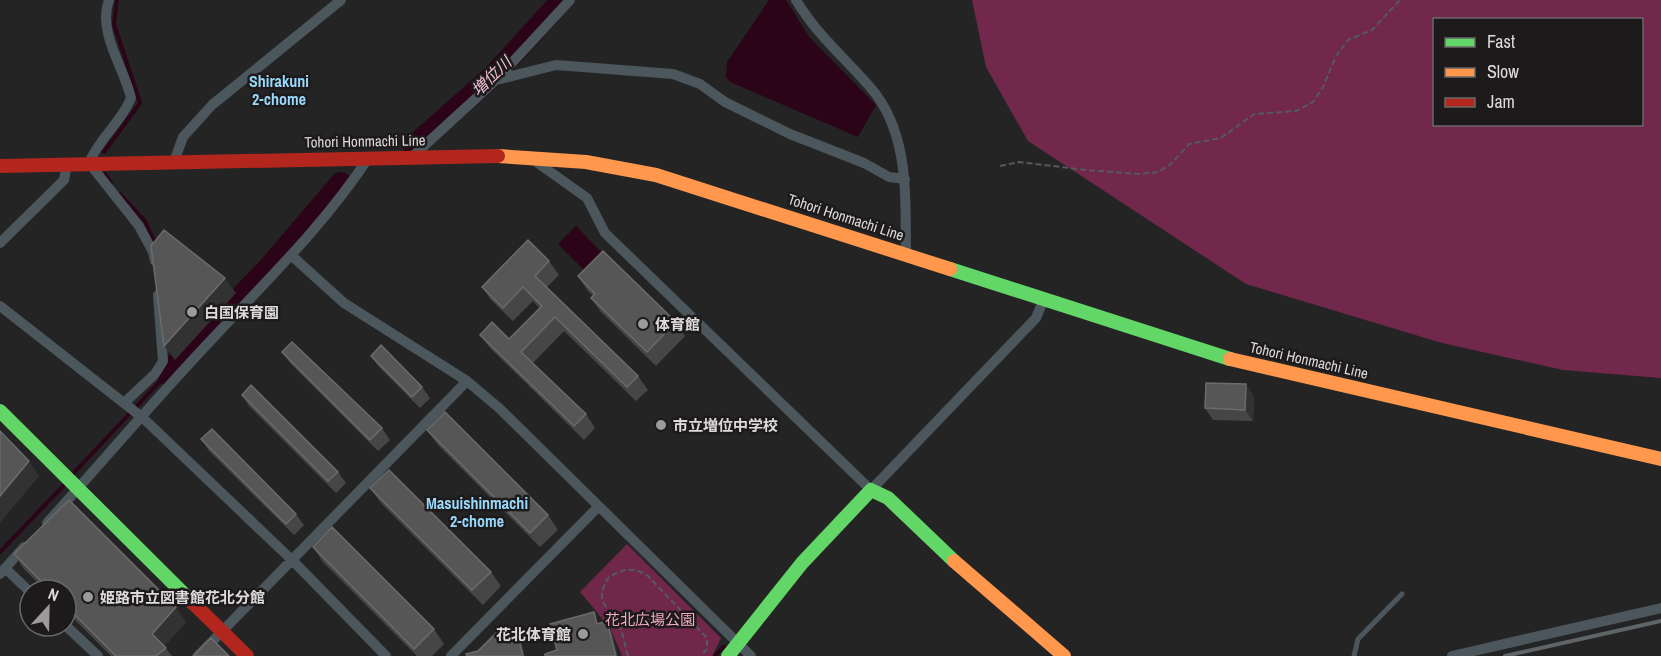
<svg xmlns="http://www.w3.org/2000/svg" width="1661" height="656" font-family="'Archivo Narrow','Noto Sans JP',sans-serif">
<style>
.green{fill:#70274a}
.forest{fill:#72274c;fill-rule:evenodd}
.water{fill:#2b0418}
.lines{fill:none;stroke-linecap:round;stroke-linejoin:round}
.stream{stroke:#2b0418;stroke-width:4}
.river{stroke:#2b0418;stroke-width:22}
.path{stroke:#545a5f;stroke-width:2;stroke-dasharray:6 3;stroke-linecap:butt}
.lane{stroke:#4c565d;stroke-width:5}
.street{stroke:#4c565d;stroke-width:10}
.fast{stroke:#63d668;stroke-width:14}
.slow{stroke:#ff974d;stroke-width:14}
.jam{stroke:#b3261e;stroke-width:14}
.rail{stroke:#5f6467;stroke-width:4}
.wall{fill:#474646}
.shaded-wall{fill:#333232}
.building{fill:#575656;stroke:#6c6b6b;stroke-width:1.5}
.poi-dot{fill:#9d9a9b;stroke:#1d1a1b;stroke-width:2}
.labels{text-anchor:middle;dominant-baseline:central;stroke-width:5;stroke-linejoin:round;paint-order:stroke}
.street-label{font-size:15px;fill:#dddadb;stroke:#1d1a1b}
.poi-label{font-size:15px;font-weight:bold;fill:#dddadb;stroke:#1d1a1b;text-anchor:start}
.park-label{font-size:15px;fill:#f3a9c6;stroke:#1d1a1b}
.water-label{font-size:16px;font-style:italic;fill:#f4c2d5;stroke:#1d1a1b}
.neighbourhood-label{font-size:16px;font-weight:bold;fill:#99d8fb;stroke:#1d1a1b}
</style>
<rect width="100%" height="100%" fill="#252424"/>
<!-- green -->
<path class="green" d="M627,544l94,94 -9,18h-90c-9,-26 -24,-43 -42,-64z"/>
<!-- forest -->
<path class="forest" d="M972,0h689v378l-98,-8 -121,-27 -196,-59 -218,-143 -42,-74zM1434,20h208v104h-208z"/>
<!-- water -->
<path class="water" d="M769,0h17l23,37 67,68 -18,32 -128,-55 -4,-5 1,-15z
M576,226l31,32 -18,17 -31,-31z"/>
<g class="lines">
<!-- stream -->
<path class="stream" d="M104,152l36,-49 -26,-79 3,-24
M105,174l6,9
M120,194l25,27 11,25
M71,476l96,-102 5,-14 -1,-9
M0,552l67,-70
M715,656l8,-9 6,1"/>
<!-- river -->
<path class="river" d="M414,146l80,-71 68,-75
M167,374l104,-109 70,-82"/>
<!-- path -->
<path class="path" d="M1000,166l19,-4 67,8 53,4 19,-2 13,-8 18,-20 32,-6 33,-24 42,-3 17,-9 10,-15 13,-31 12,-16 24,-10 28,-30
M628,656c-3,-9 -4,-20 -8,-28 -10,-21 -28,-26 -11,-51 16,-9 24,-10 39,-1l59,62v11l-6,7"/>
<!-- lane -->
<path class="lane" d="M1354,656l4,-17 44,-45"/>
<!-- street -->
<path class="street" d="M109,0c-12,32 15,67 22,98 -10,25 -32,40 -42,65l50,63 14,26 2,9
M796,0c20,34 49,58 74,87 40,46 35,109 36,167
M496,80l60,-15 117,9 27,10 25,18 65,32 74,29 25,14 16,2
M413,156l83,-76 74,-80
M528,156l59,42 18,35 266,257 165,-172 8,-19
M175,159l8,-22 29,-32 129,-105
M0,243l64,-63 3,-16
M292,256l52,47 123,78 32,27 252,248
M0,306l143,112 150,143 93,95
M125,402l30,-28 8,-13 -5,-66
M47,523c56,-62 110,-126 168,-187 54,-58 110,-112 154,-179
M5,568l25,24
M0,574l24,-27
M66,626l32,30
M198,656l269,-275
M451,656l147,-149
M1452,656l209,-48"/>
<!-- fast -->
<path class="fast" d="M950,269l280,90
M0,411l193,192
M728,656l74,-93 69,-73 17,8 66,63"/>
<!-- slow -->
<path class="slow" d="M498,156l88,6 70,13 294,94
M1230,359l431,100
M954,561l110,95"/>
<!-- jam -->
<path class="jam" d="M0,166l498,-10
M193,603l54,53"/>
<!-- rail -->
<path class="rail" d="M1505,656l156,-35"/>
</g>
<!-- wall -->
<path class="wall" d="M549,261l10,14 -12,12 91,89 10,14 -12,11 -72,-70 -31,32 53,51 9,14 -11,12 -94,-92 -10,-13 29,4 30,-31 -6,-7 -20,20 -22,-21 -9,-13z
M578,276l98,46 9,14 -29,30 -55,-54 -10,-14 2,-2 -6,-6z
M282,352l100,76 8,12 -12,11 -88,-88z
M371,356l51,31 8,11 -10,10 -41,-41z
M242,395l96,77 8,11 -10,10 -87,-87z
M1254,396l-1,25 -40,-1 -8,-12z
M427,430l121,85 10,15 -18,17 -102,-102z
M201,439l95,75 8,11 -10,10 -85,-84z
M370,488l121,84 10,14 -18,19 -102,-102z
M313,547l121,82 10,15 -12,12h-15l-94,-94z
M14,554l172,68 -22,24 8,10h-61l-45,-45v-21h-21l-21,-21z"/>
<!-- shaded-wall -->
<path class="shaded-wall" d="M225,278l11,15 -61,67 -11,-14z
M1246,384l8,12 -1,25 -8,-11z
M29,461l10,15 -39,47v-27z
M176,607l10,15 -24,27 -10,-15z
M607,621l3,4 8,31h-2z
M517,630l2,4 6,22h-2z"/>
<!-- building -->
<path class="building" d="M164,230l61,48 -61,68 -13,-100z
M528,240l21,21 -14,15 103,100 -11,11 -72,-70 -34,35 65,62 -12,12 -94,-91 12,-13 17,17 33,-33 -19,-19 -20,21 -21,-21z
M603,251l73,71 -29,30 -56,-54 4,-4 -17,-18z
M292,342l90,86 -12,12 -88,-88z
M381,345l41,42 -10,10 -41,-41z
M1206,383l40,1 -1,26 -40,-2z
M251,385l87,87 -10,9 -86,-86z
M445,412l103,103 -18,18 -103,-103z
M212,429l84,85 -10,10 -85,-85z
M0,431l29,30 -29,35z
M389,470l102,102 -19,18 -102,-102z
M69,500l107,107 -24,27 14,14 -10,8h-40l-50,-50v-16h-16l-36,-36z
M332,527l102,102 -20,20 -101,-102z
M594,612l3,12 10,-3 9,35h-71v-2l12,-4 -7,-26z
M503,626l6,6 8,-2 6,26h-56l-1,-2 12,-3z
M211,638l18,18h-36z"/>
<!-- markers -->
<g class="poi-dot">
<circle cx="192" cy="312" r="6"/>
<circle cx="643" cy="324" r="6"/>
<circle cx="661" cy="425" r="6"/>
<circle cx="88" cy="597" r="6"/>
<circle cx="583" cy="634" r="6"/>
</g>
<g class="labels">
<!-- street labels -->
<g class="street-label">
<text transform="translate(365 141) rotate(-1)">Tohori Honmachi Line</text>
<text transform="translate(846 217) rotate(18)">Tohori Honmachi Line</text>
<text transform="translate(1309 360) rotate(13)">Tohori Honmachi Line</text>
</g>
<!-- poi labels -->
<g class="poi-label">
<text x="204" y="312">白国保育園</text>
<text x="655" y="324">体育館</text>
<text x="673" y="425">市立増位中学校</text>
<text x="100" y="597">姫路市立図書館花北分館</text>
<text x="571" y="634" text-anchor="end">花北体育館</text>
</g>
<!-- park labels -->
<g class="park-label">
<text x="650" y="619">花北広場公園</text>
</g>
<!-- water labels -->
<g class="water-label">
<text transform="translate(491 76) rotate(-44)">増位川</text>
</g>
<!-- neighbourhood labels -->
<g class="neighbourhood-label">
<text x="279" y="81">Shirakuni<tspan x="279" dy="18">2-chome</tspan></text>
<text x="477" y="503">Masuishinmachi<tspan x="477" dy="18">2-chome</tspan></text>
</g>
</g>
<!-- legend -->
<rect x="1433" y="18" width="210" height="108" fill="#1d1a1b" stroke="#6a6768" stroke-width="1.5"/>
<rect x="1445" y="38" width="30" height="9" fill="#63d668" stroke="#6a6768" stroke-width="1.5"/>
<text x="1487" y="48" font-size="18" fill="#dddadb">Fast</text>
<rect x="1445" y="68" width="30" height="9" fill="#ff974d" stroke="#6a6768" stroke-width="1.5"/>
<text x="1487" y="78" font-size="18" fill="#dddadb">Slow</text>
<rect x="1445" y="98" width="30" height="9" fill="#b3261e" stroke="#6a6768" stroke-width="1.5"/>
<text x="1487" y="108" font-size="18" fill="#dddadb">Jam</text>
<!-- north arrow -->
<g transform="translate(48 608) rotate(22)"><circle r="28" fill="#1d1a1b" stroke="#6a6768" stroke-width="1.5"/>
<path d="M0-4.5L10 22L0 15L-10 22Z" fill="#9d9a9b"/>
<text y="-9" font-size="16" font-weight="bold" text-anchor="middle" fill="#dddadb">N</text>
</g>
</svg>
